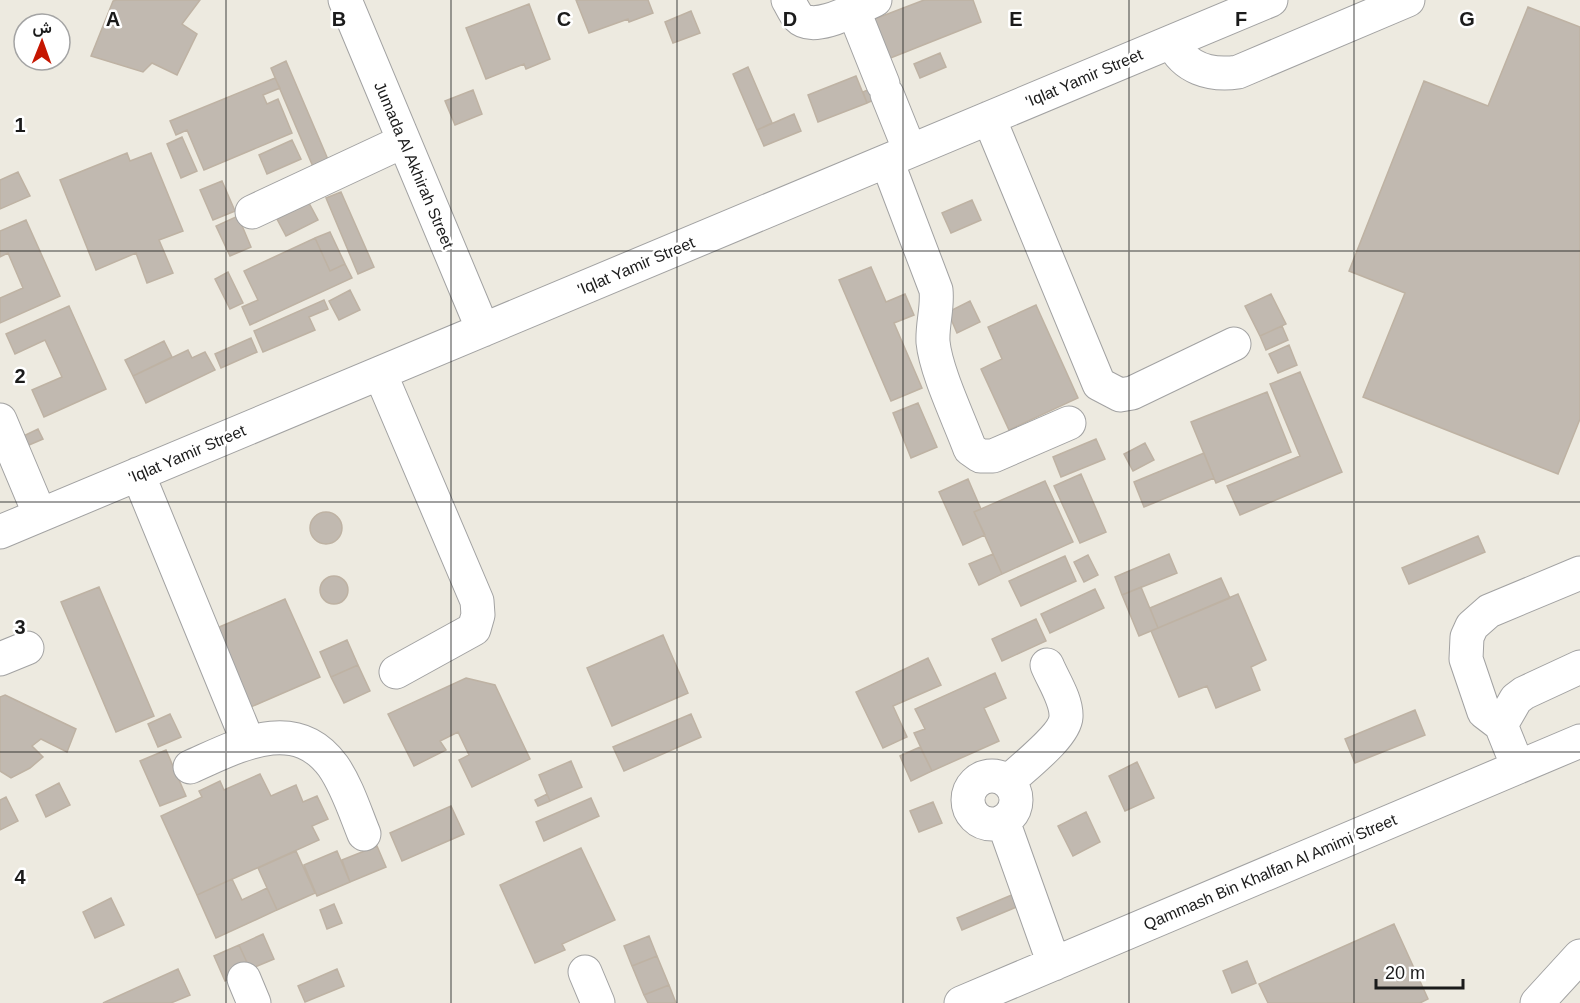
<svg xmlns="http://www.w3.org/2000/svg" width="1580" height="1003" font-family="Arial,Vazirmatn,sans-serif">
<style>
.building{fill:#c1b9b0;stroke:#beb2a3;stroke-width:1.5}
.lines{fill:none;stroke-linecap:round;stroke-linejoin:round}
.minor-casing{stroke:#a2a2a2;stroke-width:35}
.minor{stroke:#fff;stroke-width:33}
.grid{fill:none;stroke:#1b1b1b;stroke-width:1.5;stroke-opacity:0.55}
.labels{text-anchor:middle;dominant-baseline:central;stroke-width:5;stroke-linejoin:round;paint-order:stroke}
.street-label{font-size:16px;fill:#1b1b1b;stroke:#fff}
.grid-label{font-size:20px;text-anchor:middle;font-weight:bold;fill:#1b1b1b;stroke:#fff;stroke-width:5;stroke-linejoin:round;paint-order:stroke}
</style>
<rect width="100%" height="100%" fill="#edeae0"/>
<!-- building -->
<path class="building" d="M116,0h84l-18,24 15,10 -20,41 -25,-12 -9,9 -52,-16 22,-55z
M576,0h72l5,13 -24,9 -1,-3 -39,14z
M924,0h49l8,22 -93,37 -16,-39z
M529,4l21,55 -24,10 -2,-5 -38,15 -20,-51z
M1528,7l52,20v392l-22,55 -195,-77 42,-104 -56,-22 75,-190 64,25z
M691,11l9,22 -27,10 -8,-21z
M940,53l6,14 -26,11 -6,-14z
M286,61l43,101 -15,7 -43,-101z
M748,67l24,56 -15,7 -24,-56z
M856,76l11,27 -49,19 -10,-27z
M275,78l5,10 -17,7 4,9 11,-5 14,34 -88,37 -17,-40 -11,5 -6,-14z
M885,83l5,10 -23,10 -4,-11z
M473,90l9,24 -27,11 -10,-24z
M794,114l7,17 -37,15 -7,-16z
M182,137l15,34 -16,7 -14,-34z
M292,140l9,19 -34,15 -8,-19z
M127,153l3,8 21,-8 32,78 -24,9 14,33 -26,10 -11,-30 -40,17 -36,-90z
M18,172l12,24 -30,13v-29z
M222,181l13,30 -22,9 -13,-30z
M341,192l33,75 -16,7 -32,-76z
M972,200l9,20 -30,13 -9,-20z
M309,203l9,17 -32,16 -9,-17z
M238,216l13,31 -21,9 -14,-30z
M26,220l34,76 -60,27v-25l23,-10 -15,-35 -8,4v-26z
M330,232l15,32 -15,7 -15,-33z
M315,238l15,33 15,-7 7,14 -102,47 -8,-18 16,-7 -14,-29z
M871,267l15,35 19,-8 9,21 -20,8 28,65 -31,13 -52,-121z
M228,272l15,31 -13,6 -15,-30z
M350,290l10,20 -21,10 -10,-19z
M1271,294l15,30 -26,12 -15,-30z
M324,300l4,9 -19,8 6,13 -52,22 -9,-21z
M970,301l10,21 -23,11 -9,-21z
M1036,305l42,93 -69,32 -28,-61 21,-10 -14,-32z
M69,306l37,83 -62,28 -12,-27 30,-13 -17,-37 -30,14 -9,-20z
M1282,326l6,14 -22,10 -6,-14z
M251,338l6,14 -36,16 -6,-14z
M164,341l8,16 -39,19 -8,-16z
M1289,345l8,20 -19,8 -9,-19z
M188,350l4,8 13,-6 10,18 -69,33 -13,-27z
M1300,372l42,100 -102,43 -13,-29 73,-30 -30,-72z
M1267,392l24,60 -75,31 -25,-61z
M918,403l19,44 -26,11 -18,-45z
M38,429l5,10 -21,9 -5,-9z
M1096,439l9,20 -44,18 -8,-20z
M1145,443l9,17 -21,11 -9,-17z
M1204,453l10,25 -70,29 -10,-25z
M1081,474l25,58 -26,11 -26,-57z
M968,479l13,30 -7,3 11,23 -22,10 -24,-53z
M1045,481l28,61 -71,32 -28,-62z
M310 528a16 16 0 1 1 32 0a16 16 0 1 1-32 0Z
M1478,536l7,16 -76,32 -7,-16z
M993,554l9,20 -23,11 -10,-21z
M1169,554l8,19 -55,22 -7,-18z
M1088,555l10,20 -14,7 -10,-20z
M1065,556l11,25 -55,25 -12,-25z
M320 590a14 14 0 1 1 28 0a14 14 0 1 1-28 0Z
M1221,578l9,20 -72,30 -8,-20z
M99,587l55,129 -38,16 -55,-130z
M1141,587l17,41 -19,8 -17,-41z
M1095,589l9,19 -54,25 -9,-19z
M1238,594l28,66 -15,7 9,23 -44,18 -9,-22 -28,11 -28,-66z
M285,599l35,78 -76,33 -34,-79z
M1036,619l10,22 -44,20 -10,-22z
M663,635l25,58 -76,33 -25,-58z
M347,640l11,25 -27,12 -11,-25z
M928,658l13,27 -48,21 14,31 -24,11 -27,-56z
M358,665l12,26 -26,12 -13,-26z
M995,673l11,25 -22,10 15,33 -67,30 -18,-38 11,-4 -10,-20z
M466,678l29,7 35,74 -58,28 -13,-27 10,-5 -11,-23 -18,9 6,9 -32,16 -26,-52z
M5,695l71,34 -9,23 -26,-13 -9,7 11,11 -13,11 -19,10 -11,-7v-74z
M1415,710l10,25 -70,28 -10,-24z
M170,714l11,23 -23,10 -10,-23z
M691,714l10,23 -77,34 -11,-24z
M920,747l12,24 -21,10 -11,-25z
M166,750l20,46 -26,10 -20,-45z
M571,761l11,26 -32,14 -11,-26z
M1137,762l17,36 -29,13 -16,-35z
M260,774l11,22 25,-11 7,17 14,-6 11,23 -16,7 7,14 -122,55 -36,-79 41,-19 -3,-6 21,-10 4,9z
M59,783l11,22 -24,12 -10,-22z
M547,794l3,7 -12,5 -3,-6z
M6,797l12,24 -18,9v-30z
M591,798l8,18 -55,25 -8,-19z
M933,802l9,21 -23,9 -9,-21z
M451,806l13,28 -62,27 -12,-28z
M1086,812l14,30 -27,14 -15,-30z
M377,846l9,21 -36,15 -8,-22z
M581,848l34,72 -53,24 3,6 -30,13 -35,-78z
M296,851l19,42 -38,17 -19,-42z
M337,851l13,31 -33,14 -13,-31z
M232,879l10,21 25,-12 10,22 -61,28 -19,-43z
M1014,894l5,12 -57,24 -5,-12z
M111,898l13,27 -29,13 -12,-26z
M334,904l8,19 -15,6 -7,-19z
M1394,924l34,75 -8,4h-152l-9,-19z
M263,934l11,25 -24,10 -11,-24z
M649,936l8,20 -25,10 -8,-20z
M239,945l11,24 -25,12 -11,-25z
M657,956l12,29 -25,10 -12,-29z
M1247,961l9,22 -24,10 -9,-22z
M178,969l12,26 -19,8h-68z
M337,969l7,17 -39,16 -7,-16z
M669,985l7,18h-28l-4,-8z"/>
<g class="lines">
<!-- minor casing -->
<g class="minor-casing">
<path id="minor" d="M345,0l138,330
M788,0c3,5 6,12 10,17 16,17 59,-9 77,-17
M853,9l30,75
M1172,42c12,26 38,34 66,30l170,-72
M887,94l23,57
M989,118l110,266 21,11 12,-2 102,-49
M887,161l49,129c2,18 -4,34 -3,52 3,30 26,77 37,107l10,7h13l76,-33
M252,212l152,-71
M380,373l97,228 1,14 -4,14 -78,43
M0,420l40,95
M138,474l110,268
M0,532l1271,-532
M0,659l27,-11
M1501,725l15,-26 8,-6 56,-26
M190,767c46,-20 104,-54 143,-1 14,20 22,46 31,68
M1518,767l-17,-42 -17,-13 -18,-53 1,-22 5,-11 17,-15 91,-38
M968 800a24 24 0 1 1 48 0a24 24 0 1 1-48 0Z
M1008,782c14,-14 57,-46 58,-65 1,-17 -13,-37 -19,-52
M1003,821l51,143
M585,972l13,31
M244,979l10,24
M961,1003l619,-262
M1537,1003l43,-47"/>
</g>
<!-- minor -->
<use href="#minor" class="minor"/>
</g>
<!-- grid -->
<path class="grid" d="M226,0v1003M451,0v1003M677,0v1003M903,0v1003M1129,0v1003M1354,0v1003M0,251h1580M0,502h1580M0,752h1580"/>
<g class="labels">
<!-- street labels -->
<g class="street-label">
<text transform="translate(1084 78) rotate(-23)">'Iqlat Yamir Street</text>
<text transform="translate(414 165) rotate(67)">Jumada Al Akhirah Street</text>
<text transform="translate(636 266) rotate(-23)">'Iqlat Yamir Street</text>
<text transform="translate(187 454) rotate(-23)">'Iqlat Yamir Street</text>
<text transform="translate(1270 872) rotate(-23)">Qammash Bin Khalfan Al Amimi Street</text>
</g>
</g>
<g class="grid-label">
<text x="113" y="26">A</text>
<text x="339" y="26">B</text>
<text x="564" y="26">C</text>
<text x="790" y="26">D</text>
<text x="1016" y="26">E</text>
<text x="1241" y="26">F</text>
<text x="1467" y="26">G</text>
<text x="20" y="132">1</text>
<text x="20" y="383">2</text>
<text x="20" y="634">3</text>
<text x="20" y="884">4</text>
</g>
<!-- north arrow -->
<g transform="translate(42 42) rotate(1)"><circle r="28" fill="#ffffff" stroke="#a4a4a4" stroke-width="1.5"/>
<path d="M0-4.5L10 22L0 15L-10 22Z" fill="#c51601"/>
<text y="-9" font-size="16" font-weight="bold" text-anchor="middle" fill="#1b1b1b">ش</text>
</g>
<!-- scale -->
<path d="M1376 979v9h87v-9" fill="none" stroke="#1b1b1b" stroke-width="3"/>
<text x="1385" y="979" font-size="18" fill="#1b1b1b" stroke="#ffffff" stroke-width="4.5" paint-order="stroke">20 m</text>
</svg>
